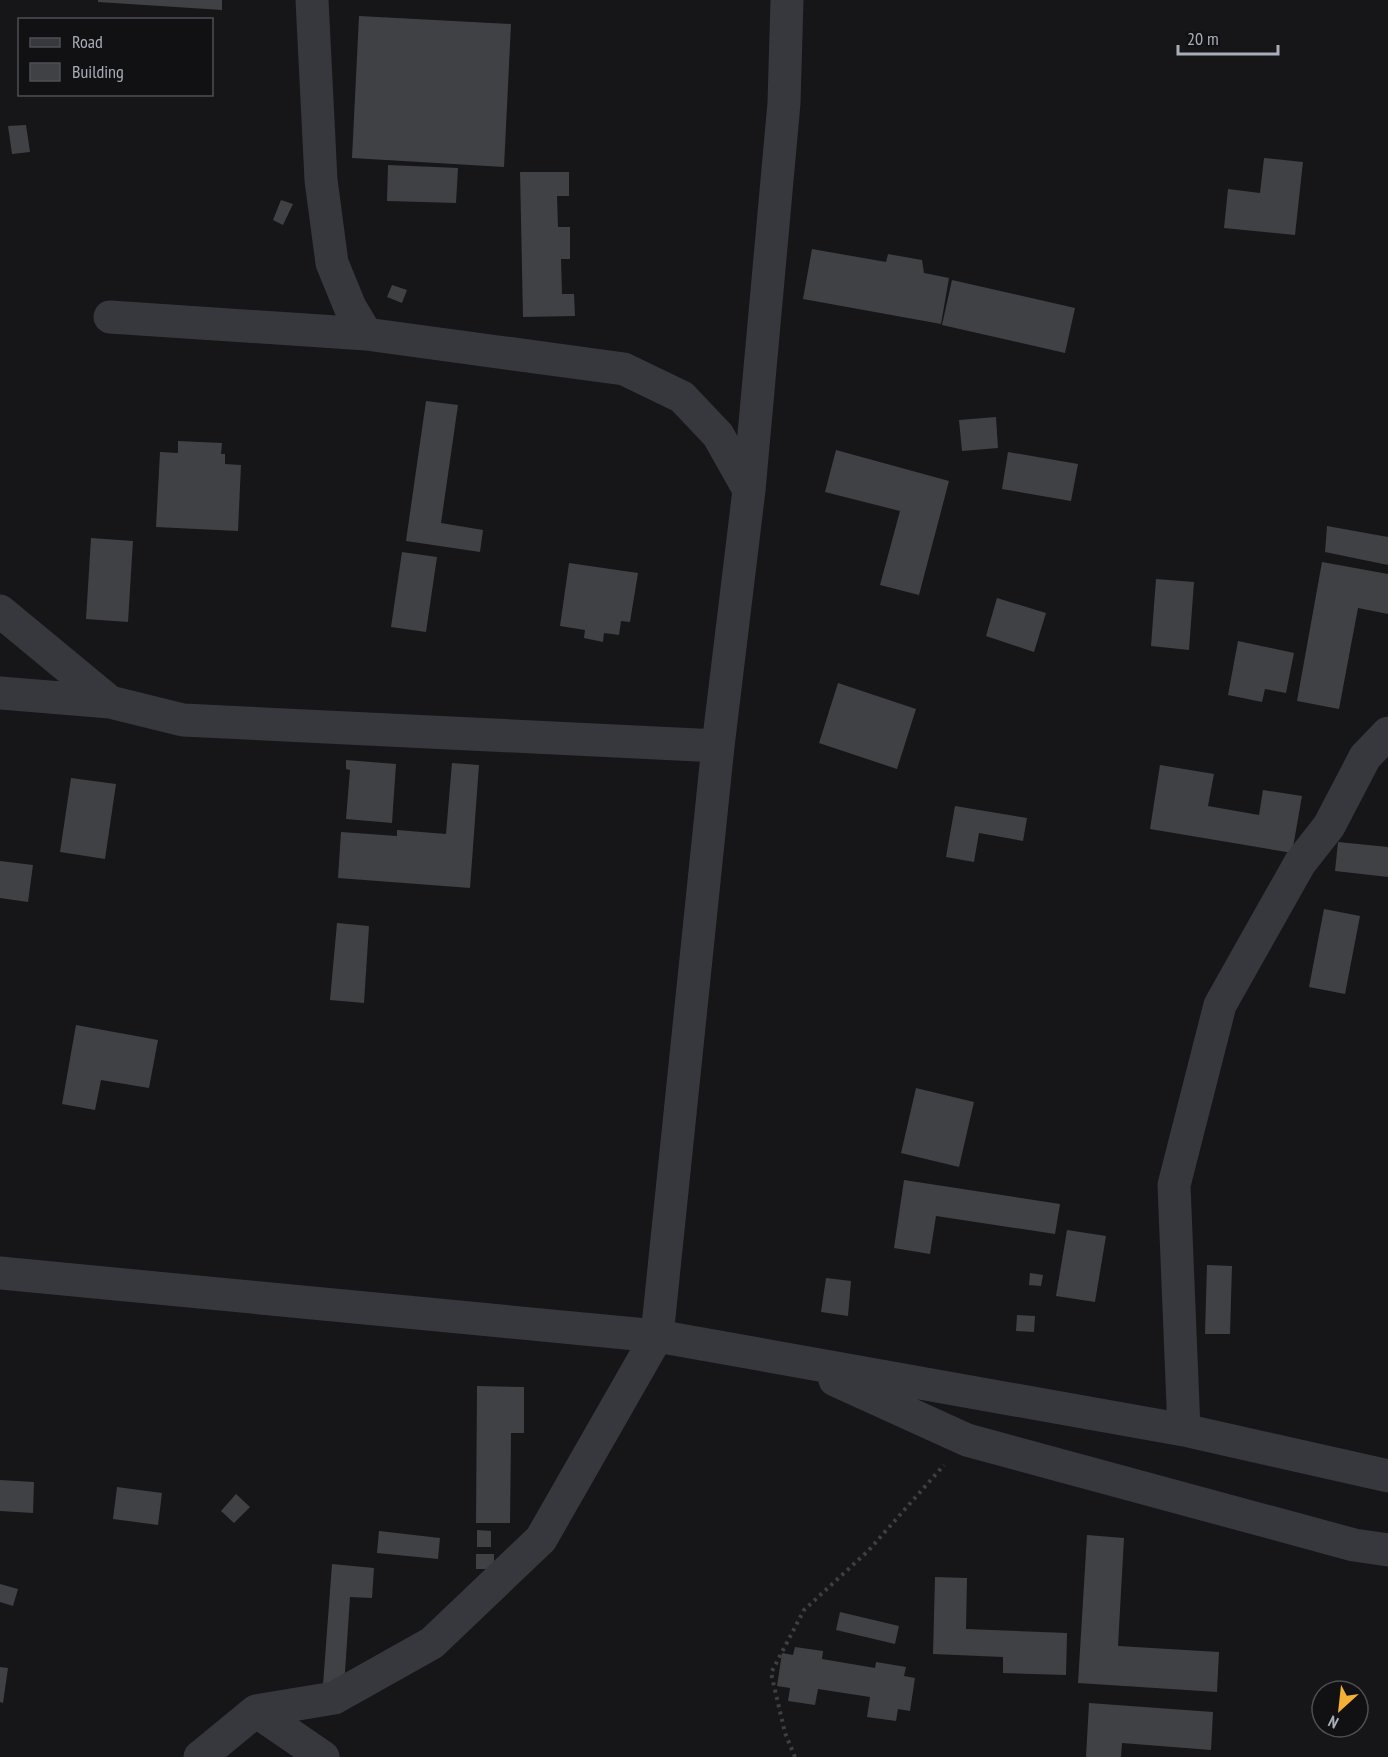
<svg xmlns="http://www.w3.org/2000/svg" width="1388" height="1757" font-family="'PT Sans Narrow',sans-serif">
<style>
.building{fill:#404145}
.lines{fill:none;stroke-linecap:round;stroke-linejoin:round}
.path{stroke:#3d3f44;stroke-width:4;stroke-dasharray:3 4.5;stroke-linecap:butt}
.minor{stroke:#37383d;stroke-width:33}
</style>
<rect width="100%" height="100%" fill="#161618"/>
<!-- building -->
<path class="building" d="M98,0h124v10l-124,-8z
M359,16l152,8 -7,143 -152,-9z
M26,125l4,27 -18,2 -4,-28z
M1264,158l39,4 -8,73 -71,-7 4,-39 32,4z
M388,165l70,3 -2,35 -69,-2z
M520,172h49v24h-12l1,31h12v32h-9l1,35h12l1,22 -52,1z
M281,200l12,4 -10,21 -10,-5z
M812,249l74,13 2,-8 34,6 2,13 25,5 -8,46 -138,-25z
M952,280l123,28 -10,45 -123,-28z
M392,285l15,5 -5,13 -15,-6z
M426,401l32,4 -17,118 42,7 -3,22 -74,-11z
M996,417l2,31 -36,3 -3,-31z
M178,441l44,2 -1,11h4v10l16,1 -3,66 -82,-4 4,-75 18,1z
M836,450l113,31 -30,114 -39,-10 20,-74 -75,-19z
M1008,452l70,12 -7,37 -69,-12z
M1327,526l61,11v28l-63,-13z
M91,538l42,3 -5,81 -42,-3z
M402,552l35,5 -11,75 -35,-5z
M1322,562l66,12v40l-30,-6 -19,101 -42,-8z
M569,563l69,10 -8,49 -9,-1 -2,14 -15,-2 -1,9 -19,-4 1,-8 -25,-4z
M1156,579l38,3 -5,68 -38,-4z
M997,598l49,15 -12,39 -48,-16z
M1238,641l56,12 -8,40 -21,-4 -3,13 -34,-7z
M838,683l78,26 -19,60 -78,-26z
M346,760l50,4 -4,59 -46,-4 4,-49 -4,-1z
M452,763l27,2 -9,123 -132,-10 3,-46 56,4v-6l49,4z
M1160,765l54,9 -6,32 51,9 4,-25 39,6 -10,57 -142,-24z
M71,778l45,6 -11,75 -45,-7z
M955,806l72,12 -4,23 -44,-8 -5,29 -28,-5z
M1338,842l50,5v30l-53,-6z
M0,861l33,4 -5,37 -28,-4z
M1324,909l36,7 -15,78 -36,-7z
M337,923l32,3 -5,77 -34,-3z
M76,1025l82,15 -9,48 -48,-8 -6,30 -33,-6z
M916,1088l58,14 -15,65 -58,-14z
M904,1180l156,24 -5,30 -119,-18 -6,38 -36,-6z
M1067,1230l39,6 -11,66 -39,-6z
M1207,1265l25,1 -2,68h-25z
M1030,1273l13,2 -2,11 -12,-1z
M826,1278l25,3 -3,35 -27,-4z
M1017,1315l18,1 -1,16 -18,-1z
M477,1386l47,1v46h-13l-1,90h-34z
M0,1480l34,2 -1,31 -33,-2z
M117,1487l45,6 -4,32 -45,-6z
M236,1494l14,13 -16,16 -13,-12z
M477,1530l14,1v16h-14z
M379,1531l61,7 -2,21 -61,-6z
M1087,1535l37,3 -6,108 101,6 -2,40 -139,-9z
M476,1554h18v15h-18z
M332,1564l42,4 -2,30 -22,-1 -6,90 -21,-2z
M935,1577l32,1 -1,51 101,4 -1,42 -63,-2v-16l-70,-3z
M0,1584l18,5 -5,17 -13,-4z
M840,1612l59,14 -4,18 -59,-14z
M795,1647l28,4 -1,8 53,9 1,-6 30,5 -2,9 11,2 -5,33 -12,-2 -2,12 -29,-4 3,-20 -52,-8 -3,16 -27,-4 2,-13 -13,-2 5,-33 11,2z
M0,1667l8,1 -5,35 -3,-1z
M1089,1703l124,9 -2,38 -89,-7 -1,14h-35z"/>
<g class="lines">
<!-- path -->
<path class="path" d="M795,1757l-10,-24 -14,-60 33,-63 64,-59 76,-86"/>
<!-- minor -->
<path class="minor" d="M312,0l9,180 11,83 18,44 16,27
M110,317l256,17 258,35 58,28 36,38 31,55
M0,611l110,91
M0,693l110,9 73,18 535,26
M0,1273l657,63 527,94 204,46
M835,1380l132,60 387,105 34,5
M1184,1430l-10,-245 46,-180 80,-142 29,-37 36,-69 23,-24
M256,1711l67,46
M200,1757l56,-46 78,-13 98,-55 109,-104 116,-203 61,-590 31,-256 35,-387 3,-103"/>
</g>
<!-- legend -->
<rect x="18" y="18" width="195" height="78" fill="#111113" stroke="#4d4f55" stroke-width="1.5"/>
<rect x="30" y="38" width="30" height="9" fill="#37383d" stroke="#4d4f55" stroke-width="1.5"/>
<text x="72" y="48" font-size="18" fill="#a8adb8">Road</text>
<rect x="30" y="63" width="30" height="18" fill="#404145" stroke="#4d4f55" stroke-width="1.5"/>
<text x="72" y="78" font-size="18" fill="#a8adb8">Building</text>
<!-- north arrow -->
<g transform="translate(1340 1709) rotate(207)"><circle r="28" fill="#111113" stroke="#4d4f55" stroke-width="1.5"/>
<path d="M0-4.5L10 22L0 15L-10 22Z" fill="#f2b134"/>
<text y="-9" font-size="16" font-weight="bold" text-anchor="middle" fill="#a8adb8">N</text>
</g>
<!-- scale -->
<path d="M1178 45v9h100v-9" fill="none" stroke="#a8adb8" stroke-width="3"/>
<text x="1187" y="45" font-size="18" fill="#a8adb8" stroke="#111113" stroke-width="4.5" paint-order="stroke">20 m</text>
</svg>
